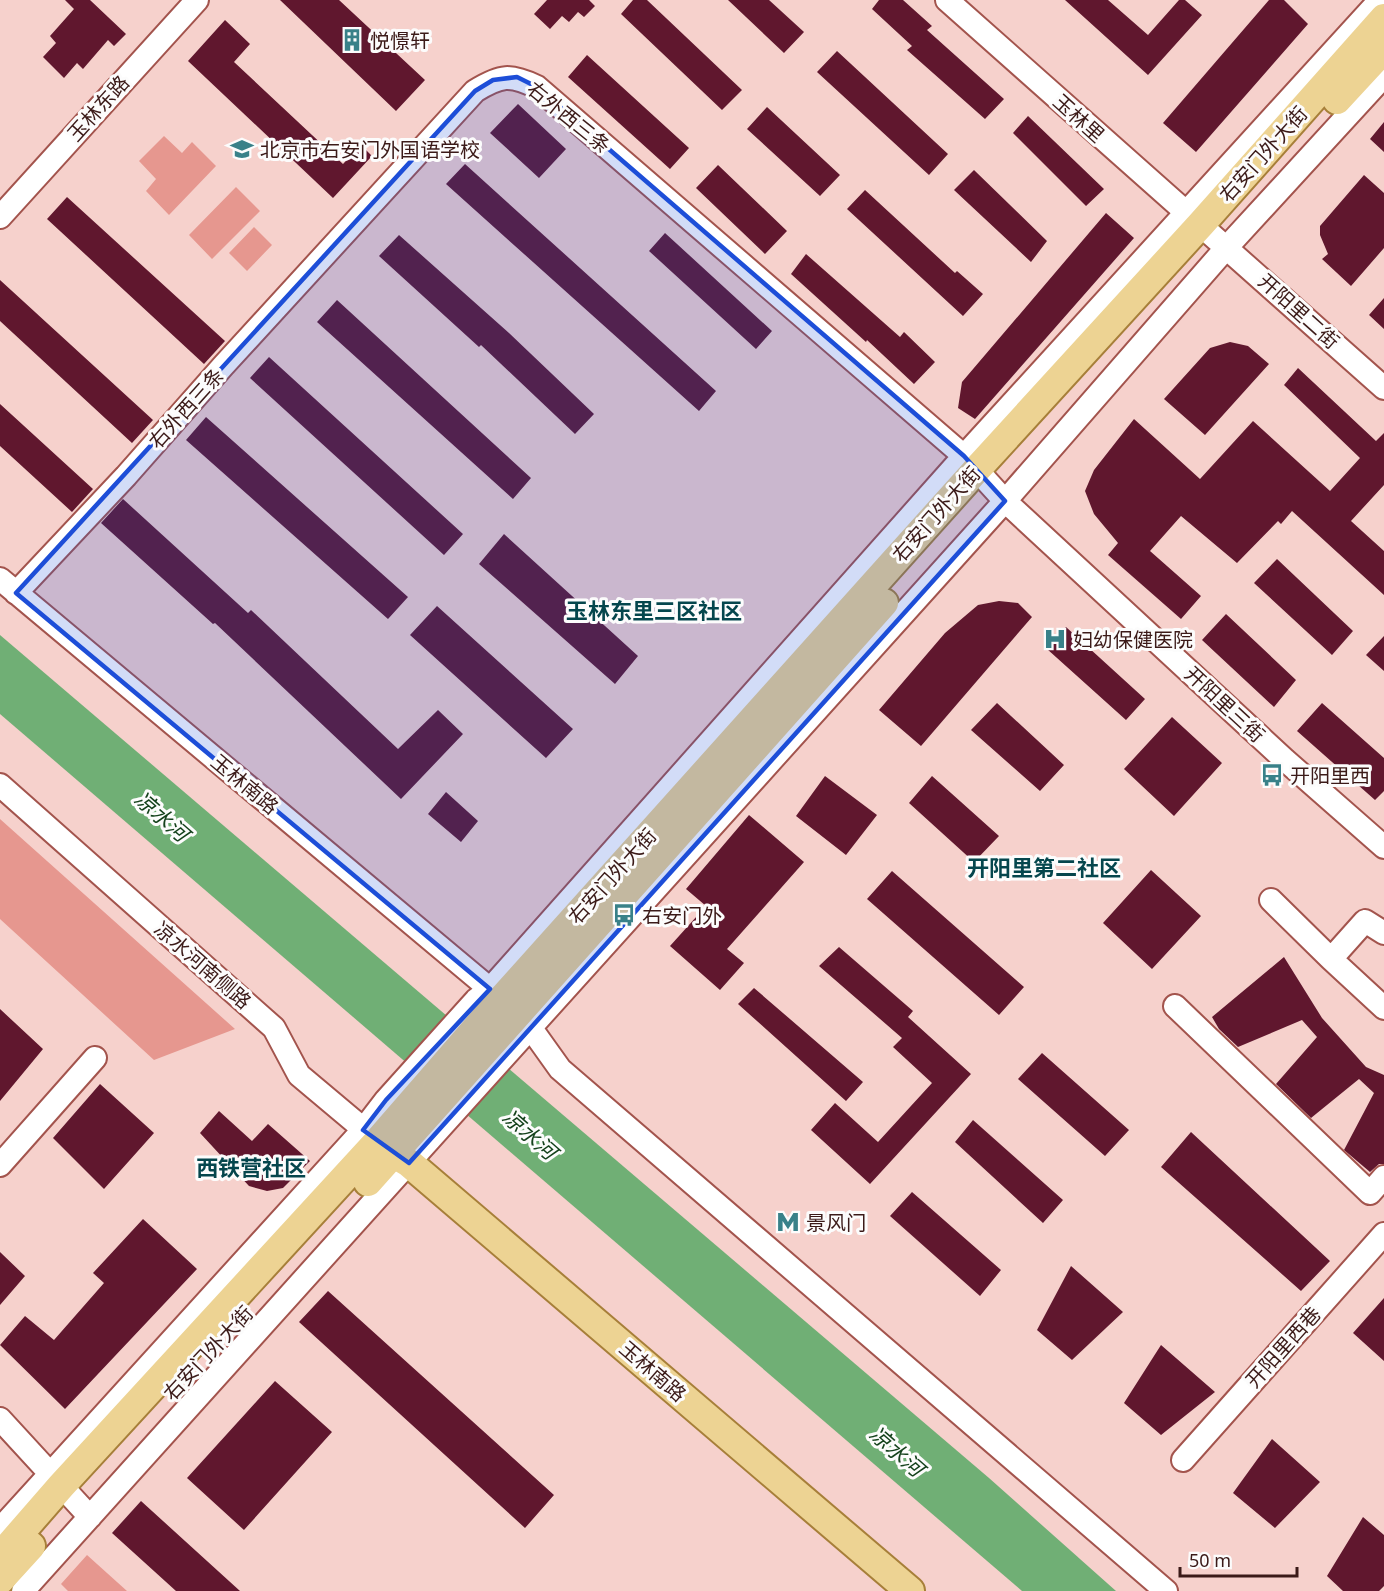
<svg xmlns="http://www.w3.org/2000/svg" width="1384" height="1591" font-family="'Noto Sans','Noto Sans SC',sans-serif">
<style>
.green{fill:#e6978f}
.water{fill:#70af75}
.building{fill:#60172e}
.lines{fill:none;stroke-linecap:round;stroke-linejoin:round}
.minor-casing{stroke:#a3544d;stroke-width:26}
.major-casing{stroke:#a77f39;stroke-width:32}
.minor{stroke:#fff;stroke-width:22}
.major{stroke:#edd393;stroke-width:28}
.marked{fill:#1d4ed8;fill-opacity:0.2;stroke:#1d4ed8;stroke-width:4.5;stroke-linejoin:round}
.labels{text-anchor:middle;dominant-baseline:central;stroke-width:6;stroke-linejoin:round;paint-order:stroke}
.poi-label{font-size:20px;fill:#3b1a18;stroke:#fcfcfc;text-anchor:start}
.street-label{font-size:20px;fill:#3b1a18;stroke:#fcfcfc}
.water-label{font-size:21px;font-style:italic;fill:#15421c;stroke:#fcfcfc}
.quarter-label{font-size:22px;font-weight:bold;fill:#05464d;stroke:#fcfcfc}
</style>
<rect width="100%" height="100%" fill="#f6d1cc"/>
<!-- green -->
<path class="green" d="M164,136l18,17 10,-11 24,24 -47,49 -23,-24 10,-12 -17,-18z
M236,187l24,24 -48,48 -23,-24z
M254,227l18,18 -25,26 -18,-18z
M0,819l235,210 -81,31 -154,-141z
M87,1555l40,36h-59l-7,-7z"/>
<!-- water -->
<path class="water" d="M0,635l989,843 127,113h-94l-1022,-877z"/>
<!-- building -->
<path class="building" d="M65,0h25l36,34 -12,12 -6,-6 -25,29 -6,-6 -13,15 -21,-21 13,-14 -6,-7 24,-27z
M280,0h59l86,80 -29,31z
M547,0h42l6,6 -11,11 -6,-5 -9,10 -7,-6 -12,13 -16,-15z
M633,0h14l95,90 -20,20 -101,-96z
M728,0h41l35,32 -20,21z
M879,0h24l29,26 -5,4 77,69 -19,20 -78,-69 5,-4 -40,-37z
M1065,0h43l40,35 31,-35h6l17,15 -54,60z
M1269,0h15l24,24 -112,128 -33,-29z
M225,20l25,24 -16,18 109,102 18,-19 11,11 -39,42 -145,-137z
M837,51l111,103 -19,21 -112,-103z
M587,55l102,93 -19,21 -102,-92z
M518,104l48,45 -27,29 -49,-45z
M767,107l73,68 -20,21 -73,-67z
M1028,116l76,73 -18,17 -73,-73z
M1384,122v30l-14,-13z
M465,164l251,227 -17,20 -253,-227z
M718,165l69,66 -22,23 -69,-66z
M974,170l73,71 -16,21 -77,-72z
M1364,175l20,18v55l-33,38 -29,-27 6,-5 -8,-19v-9z
M865,190l90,83 2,-2 26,23 -20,22 -116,-107z
M67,197l158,144 -21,23 -157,-145z
M1106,213l28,25 -159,181 -17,-11 4,-26z
M665,233l107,98 -16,18 -107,-98z
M399,235l110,98 85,81 -19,20 -94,-89 -2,2 -100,-91z
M806,254l94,83 4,-5 31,30 -21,22 -47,-44 -1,2 -75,-68z
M0,280l153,140 -21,23 -132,-122z
M1384,298v31l-15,-14z
M337,300l194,178 -18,21 -196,-177z
M1230,342l18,4 21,18 -64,71 -41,-36 46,-51z
M269,357l194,177 -19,21 -194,-177z
M1298,368l78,73 8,-8v52l-33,36 33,30v44l-92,-84 -11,13 -3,-3 -41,42 -56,-47 -31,35 51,45 -20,23 -73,-64 10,-12 -24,-29 -9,-23 9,-21 40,-51 66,60 53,-58 77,70 30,-33 -76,-73z
M0,404l93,85 -21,23 -72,-66z
M206,417l202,180 -20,22 -202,-179z
M123,499l125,114 3,-3 147,139 40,-39 25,24 -62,65 -186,-176 -2,1 -112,-101z
M504,534l134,122 -23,28 -136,-120z
M1277,559l76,72 -21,24 -78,-72z
M999,601l19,2 14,14 -111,129 -42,-36 66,-77 33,-28z
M437,606l136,123 -27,29 -136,-123z
M1226,614l70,66 -22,27 -72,-67z
M1066,627l79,72 -19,21 -79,-71z
M1384,636v35l-18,-16z
M997,703l67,62 -24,26 -69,-61z
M1322,703l62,55v33l-9,9 -78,-69z
M1172,717l50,46 -48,53 -50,-47z
M825,776l52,39 -31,40 -50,-39z
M932,776l67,60 -25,26 -65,-59z
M446,792l32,29 -17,21 -33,-28z
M749,815l55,47 -77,87 17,14 -24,27 -50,-44 36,-40 -20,-17z
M1151,870l50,46 -49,53 -49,-46z
M892,871l132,116 -25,28 -132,-116z
M839,947l74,64 -5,6 63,57 -101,110 -59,-54 24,-27 43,39 54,-59 -39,-36 9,-9 -83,-72z
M1284,957l38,61 44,49 18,8v89h-5l-9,8 -26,-22 30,-57 -15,-14 -48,39 -35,-34 41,-47 -15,-17 -64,27 -19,-18 -7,-12z
M754,988l109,94 -17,19 -108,-97z
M0,1009l43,40 -43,52z
M1042,1053l87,77 -24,26 -87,-77z
M100,1084l54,49 -50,56 -51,-51z
M219,1111l33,30 16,-17 42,37 -27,27 -16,3 -18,-5 -49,-53z
M973,1120l90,80 -20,23 -88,-81z
M1191,1132l139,129 -29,30 -140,-124z
M912,1192l89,78 -21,26 -90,-80z
M143,1219l54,50 -132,140 -65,-64 25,-29 29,24 50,-57 -11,-10z
M0,1252l25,24 -25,29z
M1071,1266l52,46 -51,48 -35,-30z
M328,1291l226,204 -29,33 -226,-206z
M1384,1298v63l-31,-28z
M1161,1345l54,47 -54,43 -37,-32z
M275,1381l57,51 -88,98 -57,-52z
M1272,1439l48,43 -45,46 -42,-35z
M141,1501l99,90h-64l-64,-58z
M1363,1517l21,18v51l-5,5h-36l-16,-15z"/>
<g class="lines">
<!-- minor casing -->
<g class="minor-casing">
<path id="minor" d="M947,0l437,388
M0,217l197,-217
M0,579l490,410
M16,593l110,-117 97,-110 252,-275c26,-16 35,-17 62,-4l427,369 41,45 280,259 99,87
M0,785l274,243 25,47 75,63
M1271,900l60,59 34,-38 19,12
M1331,959l53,49
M1175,1006l195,187 14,-16
M530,1027l30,42 606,522
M0,1165l95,-107
M0,1419l90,98
M1183,1460l201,-226
M0,1529l363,-399 23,-30 90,-100 14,-11 474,-533 416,-456
M23,1591l982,-1090 222,-254 157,-171"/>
</g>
<!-- major casing -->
<g class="major-casing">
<path id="major" d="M1337,100l47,-51
M394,1154l15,9 501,428
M368,1182l516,-579
M0,1556l61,-70 317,-345 112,-129 487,-543 224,-245 183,-206
M0,1580l31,-34"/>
</g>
<!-- minor -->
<use href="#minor" class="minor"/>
<!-- major -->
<use href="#major" class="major"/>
</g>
<!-- marked area -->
<path class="marked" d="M517,77l20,10 427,369 41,45 -596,662 -46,-33 23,-30 104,-111 -474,-396 459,-502 18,-11z"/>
<!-- icons -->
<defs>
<g id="building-bare" transform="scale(1.8)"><path d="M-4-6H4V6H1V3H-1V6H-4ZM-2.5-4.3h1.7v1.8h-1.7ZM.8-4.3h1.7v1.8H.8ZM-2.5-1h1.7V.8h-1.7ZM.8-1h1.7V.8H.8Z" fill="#398189" stroke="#fcfcfc" stroke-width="2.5" paint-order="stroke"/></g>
<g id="school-bare" transform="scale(1.8)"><path d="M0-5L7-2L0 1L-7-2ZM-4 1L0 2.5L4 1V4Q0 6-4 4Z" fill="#398189" stroke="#fcfcfc" stroke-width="2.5" paint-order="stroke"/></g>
<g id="hospital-bare" transform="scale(1.8)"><path d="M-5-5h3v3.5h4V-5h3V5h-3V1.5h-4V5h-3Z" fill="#398189" stroke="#fcfcfc" stroke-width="2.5" paint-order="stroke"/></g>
<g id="bus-bare" transform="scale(1.8)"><path d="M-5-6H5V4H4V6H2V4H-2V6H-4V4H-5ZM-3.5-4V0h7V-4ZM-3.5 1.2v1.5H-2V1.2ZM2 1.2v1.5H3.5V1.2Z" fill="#398189" stroke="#fcfcfc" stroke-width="2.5" paint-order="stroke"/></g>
<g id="metro-bare" transform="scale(1.8)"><path d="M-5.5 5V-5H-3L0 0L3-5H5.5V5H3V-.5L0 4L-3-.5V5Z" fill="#398189" stroke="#fcfcfc" stroke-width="2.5" paint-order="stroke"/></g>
</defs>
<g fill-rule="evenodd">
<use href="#building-bare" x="352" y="40"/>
<use href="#school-bare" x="242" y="149"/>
<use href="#hospital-bare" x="1055" y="639"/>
<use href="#bus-bare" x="1272" y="775"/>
<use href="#bus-bare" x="624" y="915"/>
<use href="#metro-bare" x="788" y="1222"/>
</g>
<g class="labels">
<!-- poi labels -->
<g class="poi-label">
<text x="370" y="40">悦憬轩</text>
<text x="260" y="149">北京市右安门外国语学校</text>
<text x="1073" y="639">妇幼保健医院</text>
<text x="1290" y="775">开阳里西</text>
<text x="642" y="915">右安门外</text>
<text x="806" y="1222">景风门</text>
</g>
<!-- street labels -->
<g class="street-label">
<text transform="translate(98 108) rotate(-48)">玉林东路</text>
<text transform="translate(569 117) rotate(39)">右外西三条</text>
<text transform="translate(1079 118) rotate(42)">玉林里</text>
<text transform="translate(1263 154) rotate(-48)">右安门外大街</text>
<text transform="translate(1299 311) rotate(42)">开阳里二街</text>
<text transform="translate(186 408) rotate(-48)">右外西三条</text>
<text transform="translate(936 514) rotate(-48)">右安门外大街</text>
<text transform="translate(1225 704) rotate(43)">开阳里三街</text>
<text transform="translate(245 784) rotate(40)">玉林南路</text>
<text transform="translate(612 876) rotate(-48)">右安门外大街</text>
<text transform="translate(203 965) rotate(41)">凉水河南侧路</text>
<text transform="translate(1283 1347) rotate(-48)">开阳里西巷</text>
<text transform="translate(208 1353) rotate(-47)">右安门外大街</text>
<text transform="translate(653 1371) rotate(41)">玉林南路</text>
</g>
<!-- water labels -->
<g class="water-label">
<text transform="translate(162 816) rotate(41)">凉水河</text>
<text transform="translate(530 1134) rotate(41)">凉水河</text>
<text transform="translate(897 1451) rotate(41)">凉水河</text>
</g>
<!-- quarter labels -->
<g class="quarter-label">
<text x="654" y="610">玉林东里三区社区</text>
<text x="1044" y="867">开阳里第二社区</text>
<text x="251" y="1167">西铁营社区</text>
</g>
</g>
<!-- scale -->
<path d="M1180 1567v9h117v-9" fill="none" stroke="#3b1a18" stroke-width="3"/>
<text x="1189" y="1567" font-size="18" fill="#3b1a18" stroke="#fcfcfc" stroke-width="4.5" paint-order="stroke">50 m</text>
</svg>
